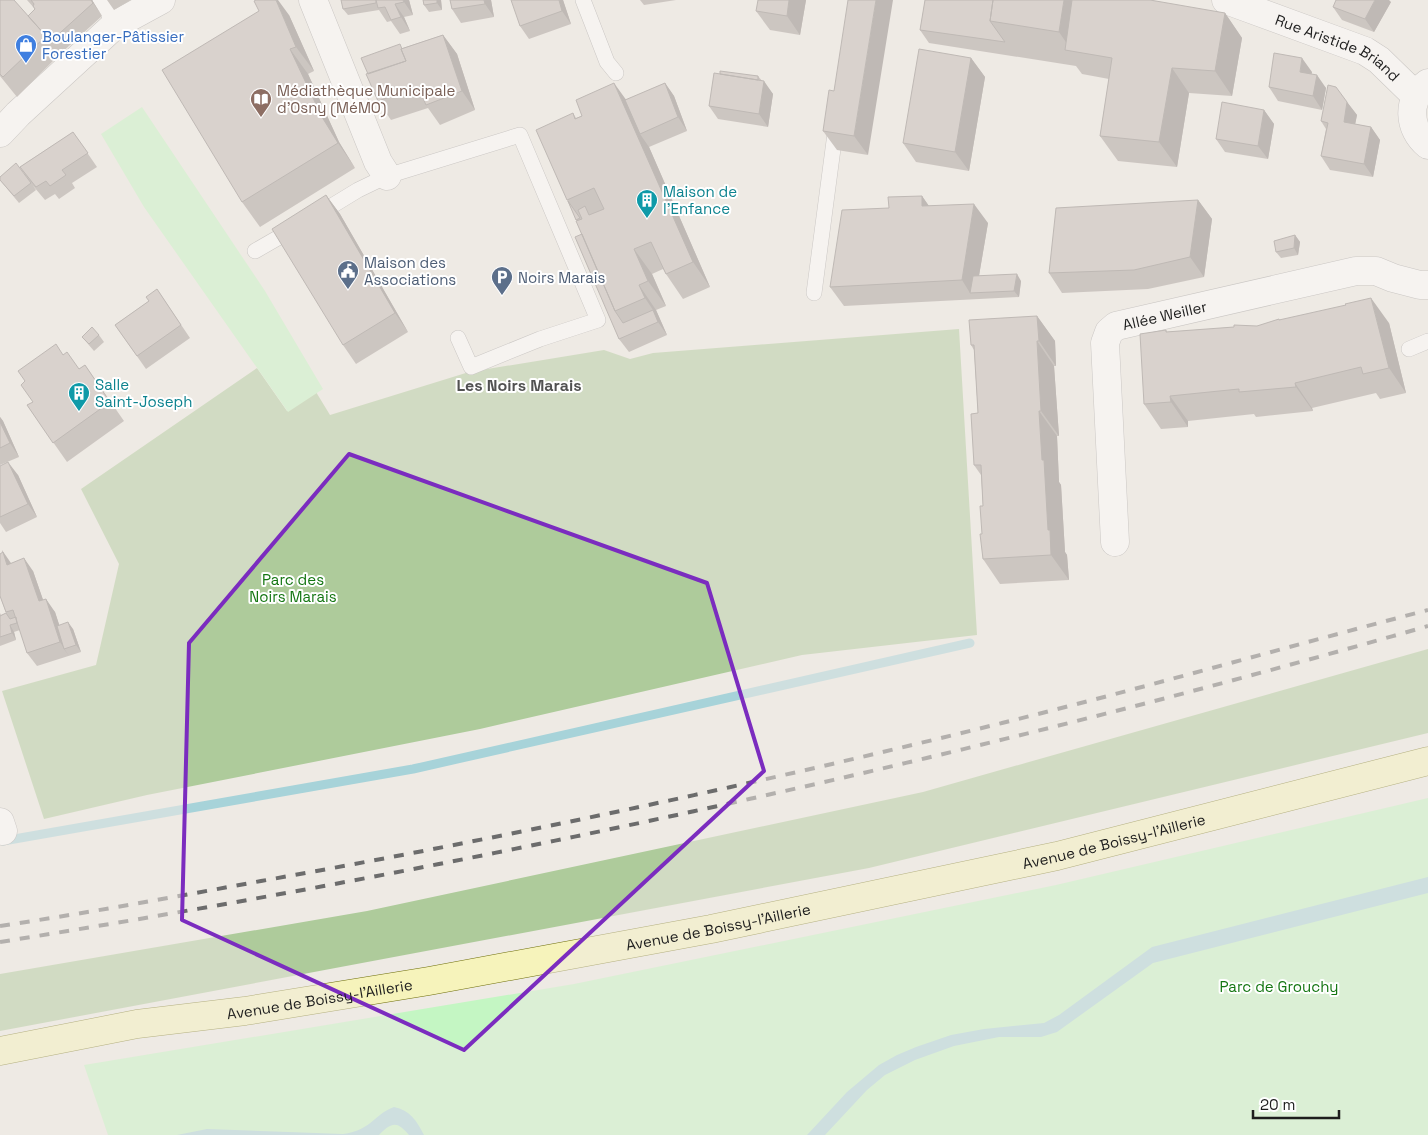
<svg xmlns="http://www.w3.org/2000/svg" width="1428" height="1135" font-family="'Space Grotesk',sans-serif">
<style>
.forest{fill:#aecb9b}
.park{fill:#c4f6c3}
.water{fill:#a7d3d9}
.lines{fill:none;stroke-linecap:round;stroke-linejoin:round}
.stream{stroke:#a7d3d9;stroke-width:9}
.service-casing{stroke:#9f9f9f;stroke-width:16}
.minor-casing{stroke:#9f9f9f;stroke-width:29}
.tertiary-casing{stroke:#9f9f9f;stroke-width:29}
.secondary-casing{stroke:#6e6e0b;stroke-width:29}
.service{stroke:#fff;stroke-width:15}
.minor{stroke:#fff;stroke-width:28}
.tertiary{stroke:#fff;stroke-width:28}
.secondary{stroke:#f6f3bb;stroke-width:28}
.rail{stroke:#6c6c6c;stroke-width:4;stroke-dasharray:10 10;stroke-linecap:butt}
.wall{fill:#a39c98}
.shaded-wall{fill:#857f7c}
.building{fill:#beb5b1;stroke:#857f7c}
.marked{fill:none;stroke:#7b2cbf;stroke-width:4;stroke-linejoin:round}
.labels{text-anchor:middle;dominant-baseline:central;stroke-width:4;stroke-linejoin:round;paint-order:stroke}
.shop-label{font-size:15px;fill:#366cbe;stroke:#fff;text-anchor:start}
.street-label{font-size:15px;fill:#1e1e1e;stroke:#fff}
.education-label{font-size:15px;fill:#785e54;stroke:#fff;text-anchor:start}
.culture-label{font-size:15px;fill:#0d838f;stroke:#fff;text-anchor:start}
.service-label{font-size:15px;fill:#4e5e75;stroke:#fff;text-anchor:start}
.park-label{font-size:15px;fill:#147612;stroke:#fff}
.neighbourhood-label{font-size:16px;font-weight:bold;fill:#515151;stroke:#fff}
</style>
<rect width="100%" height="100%" fill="#eeeae4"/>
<!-- forest -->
<path class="forest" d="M959,329l18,306 -175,20 -322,74 -333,66 -103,24 -42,-128 94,-26 23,-101 -38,-75 176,-121 30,43 29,-19 14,23 139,-43 135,-22 26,9 23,-6z
M1428,649v84l-559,135 -869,163v-57l367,-63 556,-119z"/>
<!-- park -->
<path class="park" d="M142,107l123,184 58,98 -35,23 -144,-205 -43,-73z
M1428,798v337h-1320l-24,-70 490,-81 482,-99z"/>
<!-- water -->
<path class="water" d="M1428,877v16l-275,70 -96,69 -16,5h-42l-45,9 -39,14 -30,15 -18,15 -42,45h-18l40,-43 32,-27 18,-10 19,-8 35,-12 33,-6 60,-6 15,-8 93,-68z
M394,1107c16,3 23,14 30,28h-15c-12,-14 -17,-13 -30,0h-202l30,-6 136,5c29,-4 30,-19 51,-27z"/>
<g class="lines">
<!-- stream -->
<path class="stream" d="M3,841l410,-72 557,-126"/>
<!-- service casing -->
<g class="service-casing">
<path id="service" d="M100,0l15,25
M583,0l24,62 9,11
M317,215l41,-25 29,-14 133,-41 78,185 -58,19 -69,28 -13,-29
M255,251l40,-23
M814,293l22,-167
M1409,349l19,-8"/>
</g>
<!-- minor casing -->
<g class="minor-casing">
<g id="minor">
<path d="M313,0l65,162 9,14"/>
<path id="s1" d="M1226,0l139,51 14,9 37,36"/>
<path d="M0,133l18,-19 97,-89 46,-25"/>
<path id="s2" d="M1115,542l-10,-199 4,-11 7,-6 240,-55h20l17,7 27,7h8"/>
<path d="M0,822l3,9"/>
</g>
</g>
<!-- tertiary casing -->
<g class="tertiary-casing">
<path id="tertiary" d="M1428,83c-22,16 -20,46 0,62"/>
</g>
<!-- secondary casing -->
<g class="secondary-casing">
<g id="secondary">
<path id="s3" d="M0,1051l137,-27 108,-13 184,-30 282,-52 346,-73 371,-95"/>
</g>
</g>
<!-- service -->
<use href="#service" class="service"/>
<!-- minor -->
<use href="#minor" class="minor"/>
<!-- tertiary -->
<use href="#tertiary" class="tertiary"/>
<!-- secondary -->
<use href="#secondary" class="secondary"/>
<!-- rail -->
<path class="rail" d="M0,926c87,-13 174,-29 261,-45 248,-44 496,-97 741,-158 142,-35 284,-76 426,-113
M0,942c482,-77 959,-181 1428,-316"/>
</g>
<!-- wall -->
<path class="wall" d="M0,0l28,16 7,-7 -8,-9h65l10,16 -43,39 -42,42 -17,-21z
M107,0h24l-17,10z
M341,0h68l4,15 -9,2 6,14 -10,3 -9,-13 -4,1 -8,-12 -31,5 -5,-6z
M423,0h18l1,10 -13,2 -5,-7z
M450,0h41l3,17 -33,6 -9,-14z
M563,0l8,24 -42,15 -9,-13z
M640,0h36l-32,5z
M806,0l-6,35 -30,-5 -14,-19z
M925,0l300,13 17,25 -10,58 -43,-3 -12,74 -59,-6 -18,-25 9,-57 -27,-5 -6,-8 -147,-23 -9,-13z
M1391,2l-17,30 -32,-12 -9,-13z
M289,15l25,56 -6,3 31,68 16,26 -95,59 -18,-25z
M443,35l14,19 18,56 -35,15 -12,-17 -37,12 -13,-19 25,-53z
M971,58l14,19 -16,94 -53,-9 -13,-19z
M1312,72l-1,2 15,14 -4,22 -44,-9 -9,-14z
M720,74l38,2 15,18 -5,33 -50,-8 -9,-13z
M665,83l9,13 13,35 -38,16 61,140 -27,12 -17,-25 -3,-5 -11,5 14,32 -10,4 11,25 -38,17 -10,-13 -42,-118 -10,-21 6,-87 3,5 50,-18z
M834,91l34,64 -31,-5 -14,-19z
M1347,102l10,13 -2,9 16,3 9,13 -7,37 -43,-7 -9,-14 5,-27 -5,-8z
M1264,110l10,14 -6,35 -43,-7 -9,-13z
M73,132l24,35 -25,16 3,5 -16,11 -4,-5 -10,6 -16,-19 -9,-14z
M0,180l31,3 5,7 -17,13z
M326,195l14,19 68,118 -52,32 -13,-19z
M922,196l7,10 59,17 -9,53 42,5 -2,16 -175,9 -14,-19 59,-79z
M1198,200l14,19 -8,58 -56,12 -86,4 -13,-20z
M1295,235l5,7 -2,13 -17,3 -5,-6z
M157,289l33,49 -44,31 -31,-44 34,-24z
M1037,316l18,25 1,25h-2l5,70h-2l2,46 2,3 4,67 2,3 2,25 -69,4 -17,-25 -1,-25 1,-28 -2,-31 -7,-10 4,-52 -4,-63 -3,-5z
M1280,320l109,3 17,70 -26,6 -4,-6 -64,15 1,3 -57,6 -2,-3 -66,7v6l-27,2 -17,-25 22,-74 1,2 90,-6z
M99,335l5,7 -10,9 -12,-14z
M63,355l16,14 6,-4 39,56 -57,41 -40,-57 6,-3z
M0,417l3,4 16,36 -19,8z
M0,466l18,9 19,42 -31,15 -6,-9z
M2,550l9,13 22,8 10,29 12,12 4,13 14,4 8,23 -44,14 -10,-13 -7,-23 -6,2 2,8 -16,6v-33l1,2 5,-2 -6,-17z"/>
<!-- shaded-wall -->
<path class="shaded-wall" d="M91,0h1l10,16z
M276,0h2l11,15 25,56 -18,-24z
M403,0h6l4,15 -9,-13z
M437,0h4l1,10 -5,-7z
M484,0h7l3,17 -9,-13z
M559,0h4l8,24 -9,-13z
M789,0h17l-6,35 -13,-19z
M876,0h17l-25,155 -14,-19z
M1064,0h27l-19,51 -13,-19z
M1375,0h14l2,2 -17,30 -9,-13z
M395,4l9,13 6,14 -9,-14z
M1225,13l17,25 -10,58 -17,-25z
M443,35l14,19 18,56 -13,-19z
M290,49l18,25 31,68 16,26 -17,-25 -16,-26z
M971,58l14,19 -16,94 -14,-19z
M1302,58l10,14 -3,13 -9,-13z
M1172,68l17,25 -12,74 -18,-25z
M1317,75l9,13 -4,22 -9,-14z
M764,81l9,13 -5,33 -9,-13z
M614,83l18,25 8,26 9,13 61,140 -17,-25z
M665,83l9,13 13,35 -9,-14z
M1347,102l10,13 -4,20 -9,-13z
M1264,110l10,14 -6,35 -10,-13z
M1371,127l9,13 -7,37 -9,-13z
M326,195l14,19 68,118 -13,-19z
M922,196l13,19 -13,-9z
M1198,200l14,19 -8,58 -14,-20z
M974,204l14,19 -12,70h-6l-8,-13z
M1295,235l5,7 -2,13 -4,-7z
M634,249l18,25 14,32 -18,-25z
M1017,274l4,7 -2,16 -5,-6z
M639,285l17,25 11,25 -9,-13 -5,-12 -8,-12z
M1371,298l18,25 17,70 -17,-25z
M1037,316l18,25 1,25 -17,-25z
M1037,341l17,25 5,70 -18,-25z
M1295,383l17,25 1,3 -17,-24z
M1170,396l18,25v6l-17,-25z
M1039,411l18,25 2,46 2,3 4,67 2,3 2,25 -18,-25 -3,-25 -6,-70z
M0,417l3,4 16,36 -9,-14 -10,-21z
M8,462l10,13 19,42 -9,-13z
M3,552l9,13h-5z
M24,558l9,13 15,43 -9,-13z
M46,599l9,13 12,36 -3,1 5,7 -9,-14z
M68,622l5,7 8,23 -5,-7z
M10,625l4,7 2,8 -4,-7z"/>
<!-- building -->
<path class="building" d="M0,0h14l32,36 -43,41 -3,-3z
M31,0h60l2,3 -43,39 -4,-6 -18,-20 7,-7 -2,-3 1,-2z
M256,0h20l20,47 -6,2 32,68 16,26 -96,59 -80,-132 97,-59 -5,-10z
M341,0h35v3l-33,6z
M376,0h27l1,2 -9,2 6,13 -10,3 -6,-13 -7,1z
M423,0h14v3l-13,2z
M450,0h34l1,4 -33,5z
M511,0h48l3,11 -42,15z
M758,0h31l-2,16 -31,-5z
M848,0h28l-22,136 -31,-5 6,-41 5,1z
M925,0h68l-3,21 15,21 -85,-12z
M993,0h71l-5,32 -69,-11z
M1072,0h78l75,13 -10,58 -43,-3 -13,74 -59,-6 12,-78 -47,-8z
M1336,0h39l-10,19 -32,-12z
M443,35l19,56 -36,14 -8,-18 -40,14 -12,-27 40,-13 -5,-12z
M400,44l2,5h-1l5,12 -38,13 -7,-16z
M919,49l52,9 -16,94 -52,-9z
M1274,53l28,5 -2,14 17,3 -4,21 -44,-9z
M720,71l38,5v4l-38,-6z
M714,73l50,8 -5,33 -50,-8z
M614,83l79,179 -27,12 -15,-32 -17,7 14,32 -9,4 6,13 -30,13 -39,-90 6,-2 -4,-9 7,-4 4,9 15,-6 -10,-21 -27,12 -31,-70 37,-17 2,6 7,-3 -6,-16z
M665,83l13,34 -38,17 -15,-34z
M1328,85l8,2 11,15 -3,20 27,5 -7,37 -43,-8 7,-33 -7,-2z
M1222,102l42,8 -6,36 -42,-7z
M73,132l15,21 -26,17 4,5 -16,11 -4,-5 -10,6 -16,-20z
M16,163l15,20 -17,13 -14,-16v-3z
M326,195l69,118 -52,32 -71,-116z
M922,196v10l52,-2 -12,76 -132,7 12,-77 47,-2 -1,-11z
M1198,200l-8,57 -56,13 -85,3 7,-65z
M568,201l12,17 -4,2z
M582,234l33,77 8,12 30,-13 5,12 -39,17 -44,-102z
M1295,235l-1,13 -18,4 -2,-11z
M1017,274l-3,17 -44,2 3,-17z
M157,289l24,36 -44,31 -22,-31 34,-24 -3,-4z
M1371,298l18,70 -26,6 -2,-7 -66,16 1,4 -57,5v-3l-69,7 1,6 -27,2 -4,-70 26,-4v2l68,-5v-2l23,1 22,-7v1l67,-15 -1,-1z
M1037,316l2,25h-2l4,70h-2l3,49h2l4,70h2l1,25 -68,4 -3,-25h2l-2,-28h3l-2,-41h-7l-3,-51 7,-1 -4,-68h-3l-2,-25z
M92,327l7,8 -10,9 -7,-7z
M56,344l7,11 4,-3 12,17 6,-4 25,37 -57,41 -26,-38 6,-3 -12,-17 4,-4 -7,-10z
M0,422l10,21 -10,5z
M8,462l20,42 -28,13v-51z
M3,552l4,13 17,-7 15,43 7,-2 14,43 -33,11 -14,-43 -7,2 -6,-16v-42z
M6,613l4,6 6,-2 1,6 -7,2 2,8 -12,4v-21z
M68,622l8,23 -12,4 -7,-23z"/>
<!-- marked area -->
<path d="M0 0H1428V1135H0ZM349,454l358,129 57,188 -300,279 -282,-130 7,-277z" fill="#eeeae4" fill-opacity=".55" fill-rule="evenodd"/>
<path class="marked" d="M349,454l358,129 57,188 -300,279 -282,-130 7,-277z"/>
<!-- icons -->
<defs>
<g id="shop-pin" transform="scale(1.125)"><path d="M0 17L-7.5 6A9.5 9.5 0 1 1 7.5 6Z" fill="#3f7fe0" stroke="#fff"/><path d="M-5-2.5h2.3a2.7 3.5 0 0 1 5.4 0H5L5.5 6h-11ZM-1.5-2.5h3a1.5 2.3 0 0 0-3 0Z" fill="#fff"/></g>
<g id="library-pin" transform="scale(1.125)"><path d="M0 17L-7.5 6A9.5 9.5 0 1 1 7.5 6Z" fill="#8d6e63" stroke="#fff"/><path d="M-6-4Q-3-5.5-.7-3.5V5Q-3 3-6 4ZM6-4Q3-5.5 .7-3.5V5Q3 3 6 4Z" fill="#fff"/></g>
<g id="building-pin" transform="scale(1.125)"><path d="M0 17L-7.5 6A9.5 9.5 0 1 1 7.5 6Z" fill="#0f9aa8" stroke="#fff"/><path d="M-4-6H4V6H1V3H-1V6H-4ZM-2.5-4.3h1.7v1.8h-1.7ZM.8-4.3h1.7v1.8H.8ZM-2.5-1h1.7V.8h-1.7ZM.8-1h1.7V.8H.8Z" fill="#fff"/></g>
<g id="civic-pin" transform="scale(1.125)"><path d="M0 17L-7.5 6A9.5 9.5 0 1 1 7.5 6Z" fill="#5c6f8a" stroke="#fff"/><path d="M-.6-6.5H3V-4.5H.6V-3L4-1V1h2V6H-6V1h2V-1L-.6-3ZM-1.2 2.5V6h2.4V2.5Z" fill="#fff"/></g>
<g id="parking-pin" transform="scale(1.125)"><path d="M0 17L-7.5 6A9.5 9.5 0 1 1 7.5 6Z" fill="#5c6f8a" stroke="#fff"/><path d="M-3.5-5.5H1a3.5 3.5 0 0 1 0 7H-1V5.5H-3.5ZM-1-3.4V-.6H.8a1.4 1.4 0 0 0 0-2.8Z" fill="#fff"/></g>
</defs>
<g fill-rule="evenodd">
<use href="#shop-pin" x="26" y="45"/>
<use href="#library-pin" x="261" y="99"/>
<use href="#building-pin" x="647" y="200"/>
<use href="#civic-pin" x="348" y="271"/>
<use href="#parking-pin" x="502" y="277"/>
<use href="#building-pin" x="79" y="393"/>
</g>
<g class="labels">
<!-- shop labels -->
<g class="shop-label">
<text x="42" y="36">Boulanger-Pâtissier<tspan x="42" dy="17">Forestier</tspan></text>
</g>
<!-- street labels -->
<g class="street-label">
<text stroke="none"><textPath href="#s1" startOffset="122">Rue Aristide Briand</textPath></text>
<text stroke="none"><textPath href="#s2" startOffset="270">Allée Weiller</textPath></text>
<text stroke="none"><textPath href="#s3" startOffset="1134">Avenue de Boissy-l'Aillerie</textPath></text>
<text stroke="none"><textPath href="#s3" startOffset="729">Avenue de Boissy-l'Aillerie</textPath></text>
<text stroke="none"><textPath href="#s3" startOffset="324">Avenue de Boissy-l'Aillerie</textPath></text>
</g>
<!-- education labels -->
<g class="education-label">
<text x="277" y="90">Médiathèque Municipale<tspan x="277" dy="17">d'Osny (MéMO)</tspan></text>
</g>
<!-- culture labels -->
<g class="culture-label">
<text x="663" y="191">Maison de<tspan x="663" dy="17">l'Enfance</tspan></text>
<text x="95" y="384">Salle<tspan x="95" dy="17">Saint-Joseph</tspan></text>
</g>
<!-- service labels -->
<g class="service-label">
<text x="364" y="262">Maison des<tspan x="364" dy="17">Associations</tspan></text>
<text x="518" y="277">Noirs Marais</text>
</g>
<!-- park labels -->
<g class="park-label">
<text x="293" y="579">Parc des<tspan x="293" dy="17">Noirs Marais</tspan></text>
<text x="1279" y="986">Parc de Grouchy</text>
</g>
<!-- neighbourhood labels -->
<g class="neighbourhood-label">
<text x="519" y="385">Les Noirs Marais</text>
</g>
</g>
<!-- scale -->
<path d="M1253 1110v8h86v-8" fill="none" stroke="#1e1e1e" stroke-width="2.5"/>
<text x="1260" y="1110" font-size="15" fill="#1e1e1e" stroke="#ffffff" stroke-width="4" paint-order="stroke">20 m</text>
</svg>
